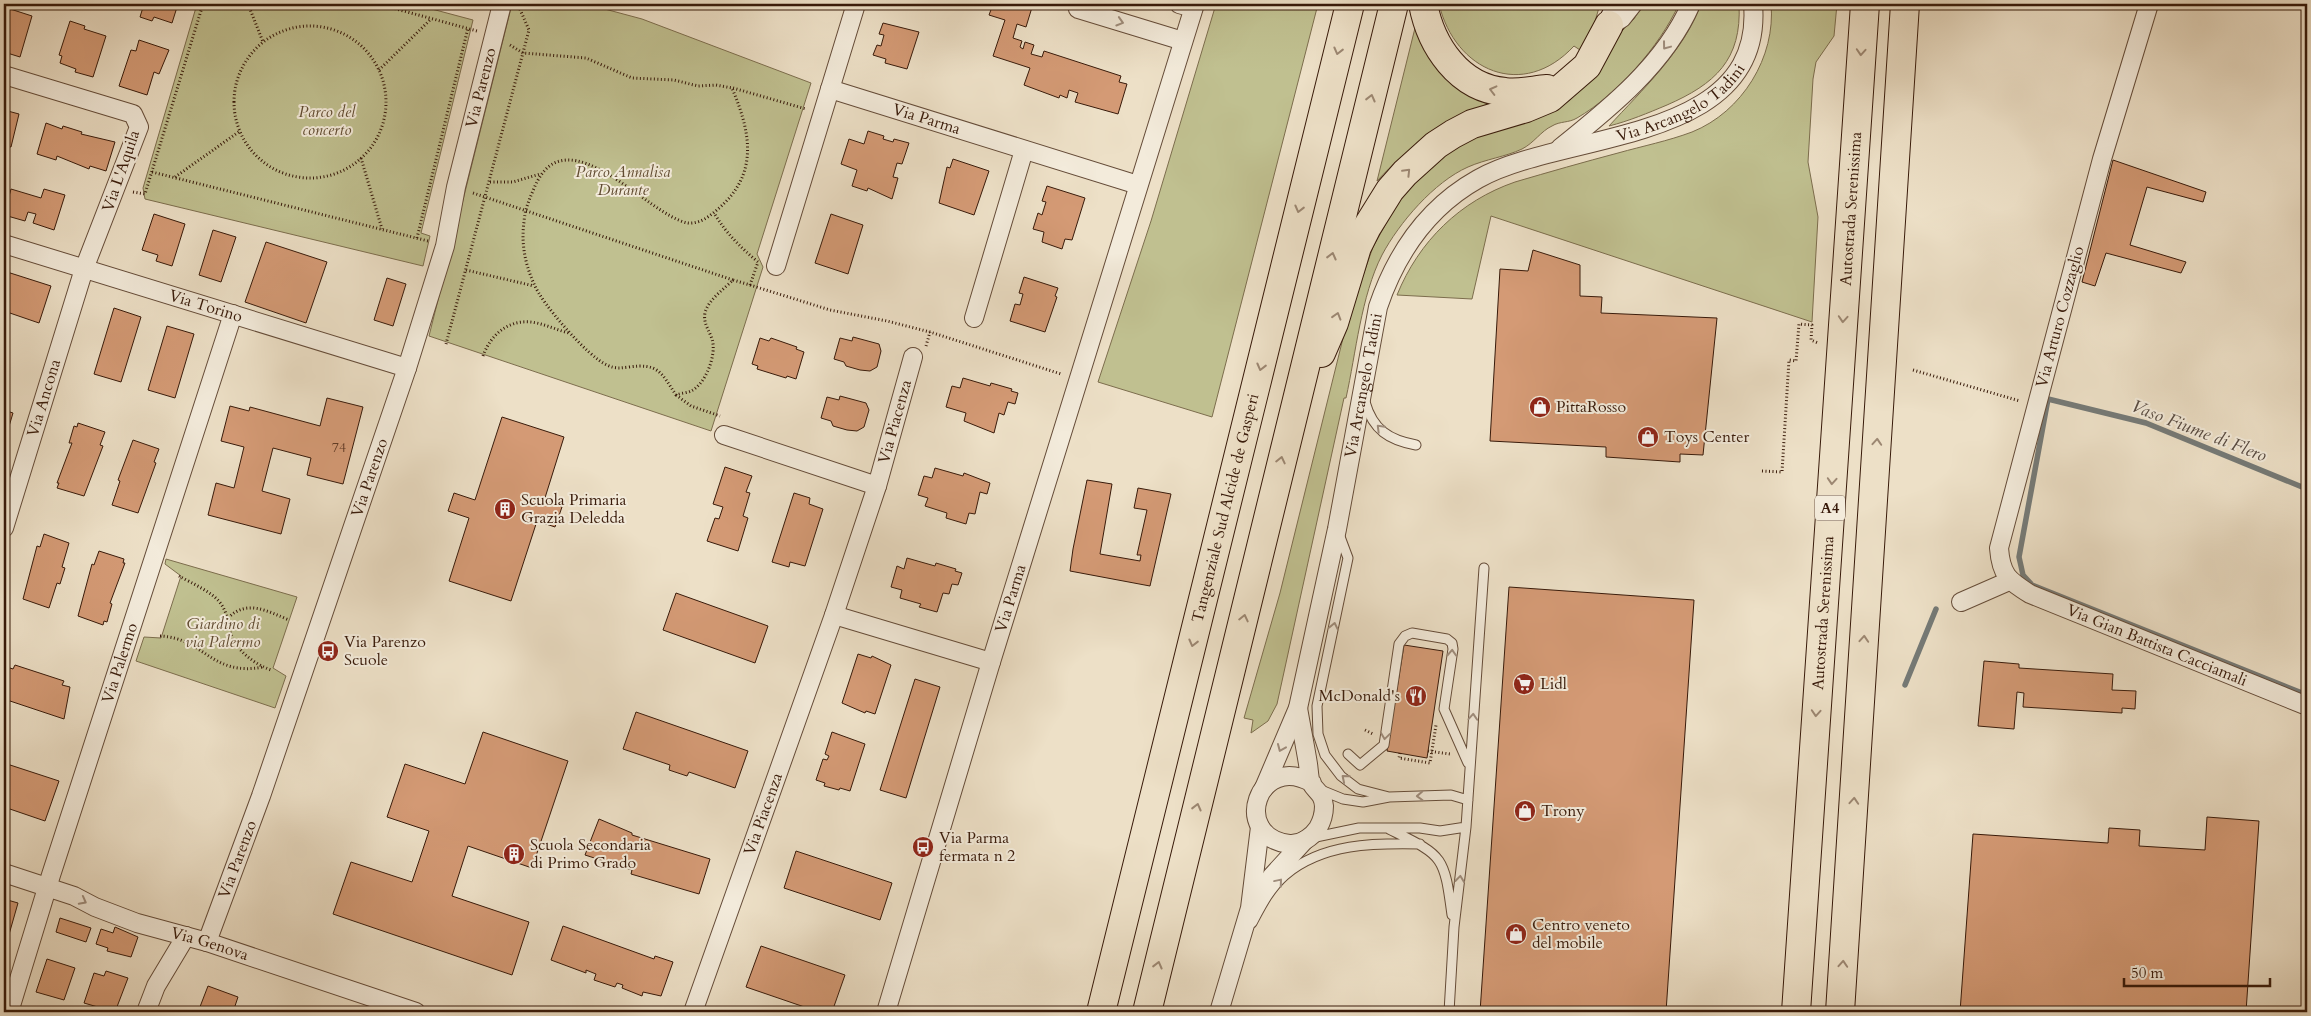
<svg xmlns="http://www.w3.org/2000/svg" width="2311" height="1016" font-family="Cardo,serif">
<style>
.green{fill:#c0c090;stroke:#7c6d4d}
.lines{fill:none;stroke-linecap:round;stroke-linejoin:round}
.stream{stroke:#757a77;stroke-width:5.5}
.building{fill:#d49a75;stroke:#381a0a}
.lane-casing{stroke:#654c39;stroke-width:11}
.street-casing{stroke:#654c39;stroke-width:20}
.secondary-casing{stroke:#381a0a;stroke-width:26}
.highway-casing{stroke:#381a0a;stroke-width:30}
.path{stroke:#381a0a;stroke-width:3;stroke-dasharray:1 2.5;stroke-linecap:butt}
.lane{stroke:#f3ebdb;stroke-width:9}
.street{stroke:#f3ebdb;stroke-width:18}
.secondary{stroke:#f3ebdb;stroke-width:24}
.highway{stroke:#ede0c7;stroke-width:28}
.oneway{stroke:#9f8d7d}
.oneway2{stroke:#9c8772}
.labels{text-anchor:middle;dominant-baseline:central;stroke-width:4;stroke-linejoin:round;paint-order:stroke}
.number-label{font-size:14px;fill:#5f3a25}
.shield{fill:#f3ebdb;stroke:#705949;stroke-width:1}
.shield-label{font-size:15px;font-weight:bold;fill:#381a0a}
.street-label{font-size:16px;fill:#381a0a;stroke:#f3ebdb}
.park-label{font-size:16px;font-style:italic;fill:#614c32;stroke:#f3ebdb}
.poi-label{font-size:16px;fill:#381a0a;stroke:#f3ebdb;text-anchor:start}
.water-label{font-size:18px;font-style:italic;fill:#574a41;stroke:#f3ebdb}
</style>
<rect width="100%" height="100%" fill="#ede0c7"/>
<filter id="stains"><feTurbulence type="fractalNoise" baseFrequency=".004" numOctaves="4"/><feColorMatrix values="0 0 0 0 .2 0 0 0 0 .09 0 0 0 0 .02 0 0 0 .5 -.17"/></filter>
<radialGradient id="worn" r=".72"><stop offset=".6" stop-color="#630" stop-opacity="0"/><stop offset="1" stop-color="#630" stop-opacity=".3"/></radialGradient>
<!-- green -->
<path class="green" d="M197,4h216l60,16 -52,213 9,3 -7,30 -278,-67 -2,-11z
M512,4h74l56,15 169,64 -54,171 6,13 -52,164 -282,-95z
M1216,4h102l-106,413 -114,-35 53,-161z
M1439,4h161l-6,21 -14,25 -6,-4c-51,55 -119,25 -135,-42z
M1643,4h36c-19,42 -62,91 -102,114 -8,5 -17,3 -25,8 -11,5 -18,17 -30,23 -17,8 -36,10 -54,18 -34,15 -69,56 -86,88 -21,41 -26,98 -36,143h-2l-67,306 -9,17 -17,12 2,-13 -9,-2 36,-125 68,-275 25,-71 34,-61 57,-49 95,-31 11,-6 22,-22 26,-43 16,-16z
M1701,4h38c3,56 -24,80 -72,101 -19,8 -38,16 -58,21 33,-36 75,-75 92,-122z
M1771,4h66l-3,32 -18,26 -3,17 -5,83 10,55 -6,105 -321,-106 -19,83 -75,-4c22,-54 63,-94 118,-113 34,-10 69,-20 103,-29 25,-7 50,-12 74,-21 50,-20 84,-75 79,-128z
M1415,28c17,45 36,53 75,75 -44,18 -81,43 -113,78z
M166,559l131,38 -24,71 13,8 -11,32 -139,-47 8,-24 17,1 20,-62 -16,-12z"/>
<g class="lines">
<!-- stream -->
<path class="stream" d="M2307,489l-161,-66 -98,-24 -29,158 4,18 9,10 275,110
M1905,685l31,-76"/>
</g>
<!-- building -->
<path class="building" d="M144,4h34l-6,19 -18,-6 -2,4 -12,-4z
M988,4h45l-7,23 -9,-3 -4,14 9,3 -2,6 3,2 2,-7 9,3 -3,9 11,3 2,-6 77,25 -2,6 8,2 -9,30 -43,-12 3,-9 -9,-3 -2,8 -7,-3 -1,3 -35,-13 6,-17 -37,-12 12,-36 -16,-5 3,-8z
M4,7l28,9 -12,41 -16,-5z
M70,21l15,5 -1,3 22,7 -13,41 -18,-5 1,-3 -16,-6 2,-7 -3,-1z
M883,23l36,9 -12,37 -22,-6 1,-4 -13,-4 4,-10 4,1 3,-11 -5,-1z
M139,40l30,10 -10,24 -5,-2 -7,23 -28,-9 12,-36 5,1z
M4,110l15,4 -8,33 -7,-1z
M46,123l16,6 1,-3 19,6 -1,2 34,8 -9,29 -16,-5 -1,3 -32,-13 -1,4 -19,-6z
M868,131l16,5 -1,3 10,3 1,-3 15,4 -7,21 -5,-1 -4,14 5,1 -6,21 -24,-11 -1,3 -15,-5 5,-16 -16,-6 8,-25 15,5z
M953,159l36,12 -15,44 -35,-12 8,-36 3,1z
M2113,160l93,32 -3,10 -56,-15 -17,58 56,17 -5,11 -75,-20 -11,33 -13,-4z
M1047,186l38,12 -13,42 -7,-1 -3,10 -20,-7 2,-10 -11,-3 5,-16 4,2 4,-13 -4,-1z
M11,189l30,9 3,-9 21,6 -11,35 -21,-7 3,-9 -8,-2 -3,9 -21,-6z
M154,214l31,10 -13,42 -16,-5 2,-6 -16,-5z
M831,214l32,11 -15,49 -33,-11z
M213,230l23,7 -15,45 -22,-7z
M266,242l61,20 -21,61 -61,-21z
M1533,250l47,15v31l22,1 -1,16 116,5 -14,137 -23,-1v8l-74,-5v-10l-116,-6 10,-172 28,2z
M4,271l47,15 -12,37 -35,-12z
M1024,277l34,11 -3,8 2,1 -12,35 -35,-11 5,-17 5,1 3,-11 -4,-1z
M387,278l19,6 -13,42 -19,-6z
M114,308l27,9 -20,65 -27,-8z
M167,326l27,8 -19,64 -27,-8z
M853,337l26,7 2,7 -4,16 -7,4 -10,-1 -14,-4 -2,-4 -10,-3 6,-21 12,3z
M760,338l9,3 2,-3 26,9 -1,2 8,3 -8,27 -9,-3 -1,2 -29,-9 1,-3 -6,-2z
M963,378l27,8 1,-3 21,6 -1,2 7,2 -3,11 -7,-2 -4,13 -5,-2 -5,20 -30,-12 2,-8 -20,-6 6,-21 8,2z
M840,396l26,7 3,7 -5,17 -7,4 -10,-1 -14,-4 -2,-5 -10,-3 6,-21 12,3z
M327,398l36,9 -20,77 -36,-9 4,-17 -38,-10 -11,43 28,8 -9,35 -73,-19 8,-32 18,5 10,-41 -23,-6 9,-35 19,5 1,-4 70,19z
M4,410l9,3 -9,30z
M502,417l62,20 -20,64 18,6 -7,20 -18,-6 -26,80 -62,-20 20,-63 -21,-7 6,-18 21,7z
M78,423l27,9 -5,13 3,1 -19,50 -27,-8 2,-5h-2l15,-40h-3l5,-17 3,1z
M133,440l26,9 -5,13 2,1 -18,50 -26,-8 8,-24 -2,-1z
M725,467l27,9 -6,16 4,1 -7,23 5,2 -10,33 -31,-10 8,-23 4,1 4,-12 -10,-3z
M935,468l28,8 1,-3 26,10 -3,11 -7,-2 -5,22 -6,-1 -3,11 -20,-6 1,-5 -22,-7 3,-8 -10,-3 6,-19 8,2z
M1087,480l25,4 -12,70 40,7 1,-6h-4l10,-45 -13,-2 4,-20 33,6 -21,92 -80,-15 3,-22z
M794,493l16,5 -1,6 14,5 -18,57 -15,-4 -1,5 -17,-5z
M44,534l25,9 -7,24 3,1 -5,16 -3,-1 -8,25 -26,-9 14,-53 3,1z
M99,551l25,8 -1,4h2l-15,40 2,1 -5,18 -3,-1 -1,4 -25,-9 14,-52 2,1z
M907,558l28,8 1,-3 20,6 -1,2 7,2 -4,12 -6,-1 -3,10 -6,-1 -6,19 -18,-5 2,-3 -21,-6 2,-8 -11,-3 6,-21 7,3z
M1509,587l185,13 -28,412h-186z
M676,593l92,33 -13,37 -92,-33z
M1404,645l39,6 -16,107 -40,-7z
M858,654l13,4 1,-2 19,9 -16,49 -9,-3 -1,2 -23,-10z
M1984,661l35,3v4l94,6 -1,16 24,1 -1,18 -13,-1v5l-99,-6 1,-14 -7,-1 -3,37 -36,-3z
M15,665l49,16 -2,4 8,2 -6,32 -60,-20v-33l9,3z
M915,679l25,8 -34,111 -26,-8z
M636,712l112,39 -13,37 -46,-16 -2,4 -18,-6 1,-5 -47,-16z
M483,732l85,29 -36,107 -64,-22 -16,50 77,26 -17,53 -179,-61 18,-52 61,20 17,-51 -42,-14 18,-53 60,20z
M832,732l33,12 -15,47 -10,-3 -1,2 -15,-4 1,-3 -9,-3 7,-21 4,1 2,-4 -4,-2z
M4,763l55,18 -14,40 -41,-14z
M2207,817l52,4 -13,191h-286l13,-178 135,9 1,-15 31,2 -1,16 66,4z
M599,819l33,14v2l78,24 -11,35 -68,-20 1,-4 -47,-15z
M796,851l96,32 -12,37 -96,-32z
M4,899l14,4 -10,35 -4,-1z
M60,918l31,10 -5,14 -30,-10z
M563,926l91,33 1,-3 18,6 -12,34 -18,-4 -1,4 -20,-8 1,-3 -6,-2 -2,4 -21,-7 2,-6 -10,-4v3l-35,-13z
M115,927l23,10 -7,20 -24,-6 1,-3 -12,-4 5,-15 12,4z
M761,946l84,29 -13,37h-13l-73,-25z
M47,959l28,9 -11,32 -28,-8z
M106,971l22,7 -13,34 -31,-9 10,-30 10,3z
M208,986l30,11 -5,15h-35z"/>
<g class="lines">
<!-- lane casing -->
<g class="lane-casing">
<path id="lane" d="M1365,402c8,28 24,38 51,43
M1339,534l9,24 -31,148 1,28 7,21 16,21 17,13 31,8
M1348,754l12,11 24,-20 15,-101 6,-8 7,-3 35,6 5,4 1,6 -9,60 24,54
M1321,790l22,9 20,3 26,-5 62,-2 17,5
M1389,829c54,27 55,25 63,86
M1311,838l48,-10h61l20,3 26,-4
M1252,923c9,-17 18,-35 33,-48 38,-32 89,-32 135,-31
M1449,1012l5,-85 12,-100 18,-259"/>
</g>
<!-- street casing -->
<g class="street-casing">
<g id="street">
<path d="M1080,4l-2,5 105,32"/>
<path d="M1179,4l14,4"/>
<path id="s1" d="M2149,4l-47,155 -103,389c2,27 9,32 31,46l277,112"/>
<path d="M1614,23l8,-5 11,-14"/>
<path d="M4,75l129,39 6,13 -55,142 -80,259"/>
<path id="s2" d="M830,89l308,96"/>
<path d="M1560,148c50,-40 105,-84 131,-144"/>
<path id="s3" d="M4,244l403,124"/>
<path d="M776,266l80,-262"/>
<path d="M974,318l50,-168"/>
<path d="M724,435l153,51"/>
<path d="M1961,602l48,-21"/>
<path d="M834,615l157,47"/>
<path d="M1298,708c3,18 7,37 10,56 1,6 1,14 3,19 5,9 12,10 13,23 0,8 -2,15 -6,22 -6,9 -17,17 -29,16 -59,-8 -31,-92 23,-61"/>
<path id="s4" d="M1264,788l34,-80 39,-179 41,-222c18,-53 50,-100 100,-128 84,-48 287,-34 275,-175"/>
<path id="s5" d="M4,873l70,23 21,11 42,16 70,19 209,70"/>
<path d="M1252,906l20,-30 33,-36"/>
<path id="s6" d="M207,942l54,-146 146,-428 38,-122 11,-59 46,-183"/>
<path id="s7" d="M9,1012l42,-137 182,-561"/>
<path d="M146,1012l10,-26 30,-50"/>
<path id="s8" d="M693,1012l141,-397 43,-129 36,-129"/>
<path id="s9" d="M886,1012l105,-350 204,-658"/>
<path d="M1219,1012l31,-104 10,-81"/>
</g>
</g>
<!-- secondary casing -->
<g class="secondary-casing">
<path id="secondary" d="M1609,25l11,-21"/>
</g>
<!-- highway casing -->
<g class="highway-casing">
<g id="highway">
<path d="M1423,4c8,42 36,84 82,88 14,2 29,-2 42,-3"/>
<path d="M1321,353l13,-30 23,-76 10,-20 23,-37 15,-17 31,-28 17,-11 19,-10 54,-16 24,-10 37,-32 22,-41"/>
<path id="s10" d="M1101,1012l249,-1008"/>
<path d="M1147,1012l247,-1008"/>
<path id="s11" d="M1796,1012l69,-1008"/>
<path d="M1840,1012l65,-1008"/>
</g>
</g>
<!-- path -->
<path class="path" d="M248,4l15,38
M378,4l99,27
M234 102a76 76 0 1 1 152 0a76 76 0 1 1-152 0Z
M510,45l13,8 63,5 46,20 42,2 24,6 18,-1 16,3c19,45 27,86 -14,121 -8,7 -18,15 -30,14 -40,-7 -121,-110 -153,-37 -5,12 -10,22 -11,36 -3,21 1,42 10,62 8,20 54,73 73,81 8,4 14,3 22,2 29,-4 32,5 47,28 5,-2 11,-2 15,-4 15,-7 26,-37 21,-52 -3,-9 -9,-16 -7,-26 3,-13 19,-24 28,-33l17,5 8,-23c-18,-15 -32,-29 -44,-49
M379,70l52,-51
M733,88l73,21
M361,158l21,71
M152,172l276,69
M175,177l65,-46
M490,182h23l27,-8
M133,192l12,2 58,-190
M473,193l260,87
M417,238l51,-210
M466,270l68,16
M750,285l80,25 57,11 43,11 131,42
M446,344l83,-314 -10,-23
M926,346l4,-14
M483,356c7,-20 24,-36 47,-34 13,1 26,8 39,11
M1913,370l107,31
M676,395l15,11 29,10
M1762,471l20,1 7,-112 7,1 3,-37 13,1 -1,15 7,3
M179,576c12,7 34,16 42,28 6,8 7,18 9,27 4,18 24,33 41,39
M228,618c19,-19 39,-7 61,2
M160,636c45,2 51,41 103,31
M1365,730l8,4
M1428,751l22,3
M1400,753l-1,5 31,5 6,-38"/>
<!-- lane -->
<use href="#lane" class="lane"/>
<!-- street -->
<use href="#street" class="street"/>
<!-- secondary -->
<use href="#secondary" class="secondary"/>
<!-- highway -->
<use href="#highway" class="highway"/>
</g>
<!-- one-way arrows -->
<defs><path id="oneway-chevron" d="M-2-3.5L2.5 0L-2 3.5" fill="none" stroke-width="1.6" stroke-linecap="round" stroke-linejoin="round" transform="scale(1.25)"/></defs>
<g class="oneway">
<use href="#oneway-chevron" transform="translate(1120 22) rotate(17)"/>
<use href="#oneway-chevron" transform="translate(1666 46) rotate(127)"/>
<use href="#oneway-chevron" transform="translate(1380 428) rotate(-135)"/>
<use href="#oneway-chevron" transform="translate(1334 626) rotate(-78)"/>
<use href="#oneway-chevron" transform="translate(1452 653) rotate(-87)"/>
<use href="#oneway-chevron" transform="translate(1473 717) rotate(-86)"/>
<use href="#oneway-chevron" transform="translate(1385 736) rotate(98)"/>
<use href="#oneway-chevron" transform="translate(1281 748) rotate(113)"/>
<use href="#oneway-chevron" transform="translate(1345 778) rotate(-140)"/>
<use href="#oneway-chevron" transform="translate(1420 796) rotate(178)"/>
<use href="#oneway-chevron" transform="translate(1460 879) rotate(-83)"/>
<use href="#oneway-chevron" transform="translate(1279 882) rotate(-50)"/>
<use href="#oneway-chevron" transform="translate(83 901) rotate(28)"/>
</g>
<g class="oneway2">
<use href="#oneway-chevron" transform="translate(1338 51) rotate(104)"/>
<use href="#oneway-chevron" transform="translate(1861 52) rotate(94)"/>
<use href="#oneway-chevron" transform="translate(1493 90) rotate(-166)"/>
<use href="#oneway-chevron" transform="translate(1371 98) rotate(-76)"/>
<use href="#oneway-chevron" transform="translate(1407 172) rotate(-46)"/>
<use href="#oneway-chevron" transform="translate(1299 209) rotate(104)"/>
<use href="#oneway-chevron" transform="translate(1332 256) rotate(-76)"/>
<use href="#oneway-chevron" transform="translate(1337 316) rotate(-73)"/>
<use href="#oneway-chevron" transform="translate(1843 319) rotate(94)"/>
<use href="#oneway-chevron" transform="translate(1261 367) rotate(104)"/>
<use href="#oneway-chevron" transform="translate(1877 442) rotate(-86)"/>
<use href="#oneway-chevron" transform="translate(1281 460) rotate(-77)"/>
<use href="#oneway-chevron" transform="translate(1832 481) rotate(94)"/>
<use href="#oneway-chevron" transform="translate(1244 618) rotate(-77)"/>
<use href="#oneway-chevron" transform="translate(1864 639) rotate(-86)"/>
<use href="#oneway-chevron" transform="translate(1193 643) rotate(104)"/>
<use href="#oneway-chevron" transform="translate(1816 713) rotate(94)"/>
<use href="#oneway-chevron" transform="translate(1854 801) rotate(-86)"/>
<use href="#oneway-chevron" transform="translate(1197 807) rotate(-76)"/>
<use href="#oneway-chevron" transform="translate(1843 964) rotate(-86)"/>
<use href="#oneway-chevron" transform="translate(1158 965) rotate(-76)"/>
</g>
<!-- icons -->
<defs>
<g id="shop-disc" transform="scale(1.125)"><circle r="9.5" fill="#8f2418" stroke="#f3ebdb"/><path d="M-5-2.5h2.3a2.7 3.5 0 0 1 5.4 0H5L5.5 6h-11ZM-1.5-2.5h3a1.5 2.3 0 0 0-3 0Z" fill="#fff"/></g>
<g id="building-disc" transform="scale(1.125)"><circle r="9.5" fill="#8f2418" stroke="#f3ebdb"/><path d="M-4-6H4V6H1V3H-1V6H-4ZM-2.5-4.3h1.7v1.8h-1.7ZM.8-4.3h1.7v1.8H.8ZM-2.5-1h1.7V.8h-1.7ZM.8-1h1.7V.8H.8Z" fill="#fff"/></g>
<g id="bus-disc" transform="scale(1.125)"><circle r="9.5" fill="#8f2418" stroke="#f3ebdb"/><path d="M-5-6H5V4H4V6H2V4H-2V6H-4V4H-5ZM-3.5-4V0h7V-4ZM-3.5 1.2v1.5H-2V1.2ZM2 1.2v1.5H3.5V1.2Z" fill="#fff"/></g>
<g id="supermarket-disc" transform="scale(1.125)"><circle r="9.5" fill="#8f2418" stroke="#f3ebdb"/><path d="M-6-5.5h2.5l.6 2H6L4.5 2H-2.5L-4.4-4H-6ZM-1.5 3.2a1.3 1.3 0 1 0 .1 0ZM3 3.2a1.3 1.3 0 1 0 .1 0Z" fill="#fff"/></g>
<g id="restaurant-disc" transform="scale(1.125)"><circle r="9.5" fill="#8f2418" stroke="#f3ebdb"/><path d="M-5-6h1v4h1v-4h1v4h1v-4h1v5L-1.5 .5V6h-2V.5L-5-1ZM5-6V6H3V1.5H1.5Q1.5-4 5-6Z" fill="#fff"/></g>
</defs>
<g fill-rule="evenodd">
<use href="#shop-disc" x="1540" y="407"/>
<use href="#shop-disc" x="1648" y="437"/>
<use href="#building-disc" x="505" y="509"/>
<use href="#bus-disc" x="328" y="651"/>
<use href="#supermarket-disc" x="1524" y="684"/>
<use href="#restaurant-disc" x="1416" y="696"/>
<use href="#shop-disc" x="1525" y="811"/>
<use href="#bus-disc" x="923" y="847"/>
<use href="#building-disc" x="514" y="854"/>
<use href="#shop-disc" x="1516" y="934"/>
</g>
<g class="labels">
<!-- number labels -->
<g class="number-label">
<text x="339" y="447">74</text>
</g>
<!-- shield labels -->
<rect class="shield" x="1815" y="495.5" width="30" height="25" rx="4"/>
<g class="shield-label">
<text x="1830" y="508">A4</text>
</g>
<!-- street labels -->
<g class="street-label">
<text stroke="none"><textPath href="#s6" startOffset="898">Via Parenzo</textPath></text>
<text stroke="none"><textPath href="#s4" startOffset="881">Via Arcangelo Tadini</textPath></text>
<text stroke="none"><textPath href="#s2" startOffset="101">Via Parma</textPath></text>
<text transform="translate(121 171) rotate(-71)">Via L'Aquila</text>
<text stroke="none"><textPath href="#s11" startOffset="805">Autostrada Serenissima</textPath></text>
<text stroke="none"><textPath href="#s3" startOffset="211">Via Torino</textPath></text>
<text transform="translate(2060 317) rotate(-75)">Via Arturo Cozzaglio</text>
<text stroke="none"><textPath href="#s4" startOffset="416">Via Arcangelo Tadini</textPath></text>
<text transform="translate(44 398) rotate(-73)">Via Ancona</text>
<text stroke="none"><textPath href="#s8" startOffset="624">Via Piacenza</textPath></text>
<text stroke="none"><textPath href="#s6" startOffset="492">Via Parenzo</textPath></text>
<text stroke="none"><textPath href="#s10" startOffset="519">Tangenziale Sud Alcide de Gasperi</textPath></text>
<text stroke="none"><textPath href="#s9" startOffset="432">Via Parma</textPath></text>
<text stroke="none"><textPath href="#s11" startOffset="400">Autostrada Serenissima</textPath></text>
<text stroke="none"><textPath href="#s1" startOffset="760">Via Gian Battista Cacciamali</textPath></text>
<text stroke="none"><textPath href="#s7" startOffset="366">Via Palermo</textPath></text>
<text stroke="none"><textPath href="#s8" startOffset="210">Via Piacenza</textPath></text>
<text stroke="none"><textPath href="#s6" startOffset="88">Via Parenzo</textPath></text>
<text stroke="none"><textPath href="#s5" startOffset="218">Via Genova</textPath></text>
</g>
<!-- park labels -->
<g class="park-label">
<text x="327" y="112">Parco del<tspan x="327" dy="18">concerto</tspan></text>
<text x="623" y="172">Parco Annalisa<tspan x="623" dy="18">Durante</tspan></text>
<text x="223" y="624">Giardino di<tspan x="223" dy="18">via Palermo</tspan></text>
</g>
<!-- poi labels -->
<g class="poi-label">
<text x="1556" y="407">PittaRosso</text>
<text x="1664" y="437">Toys Center</text>
<text x="521" y="500">Scuola Primaria<tspan x="521" dy="18">Grazia Deledda</tspan></text>
<text x="344" y="642">Via Parenzo<tspan x="344" dy="18">Scuole</tspan></text>
<text x="1540" y="684">Lidl</text>
<text x="1400" y="696" text-anchor="end">McDonald's</text>
<text x="1541" y="811">Trony</text>
<text x="939" y="838">Via Parma<tspan x="939" dy="18">fermata n 2</tspan></text>
<text x="530" y="845">Scuola Secondaria<tspan x="530" dy="18">di Primo Grado</tspan></text>
<text x="1532" y="925">Centro veneto<tspan x="1532" dy="18">del mobile</tspan></text>
</g>
<!-- water labels -->
<g class="water-label">
<text transform="translate(2199 431) rotate(21)">Vaso Fiume di Flero</text>
</g>
</g>
<!-- margin -->
<rect width="2311" height="1016" fill="none" stroke="#ede0c7" stroke-width="20"/>
<rect x="5" y="5" width="2301" height="1006" fill="none" stroke="#381a0a" stroke-width="2.5"/>
<rect x="10" y="10" width="2291" height="996" fill="none" stroke="#381a0a"/>
<!-- scale -->
<path d="M2124 978v8h146v-8" fill="none" stroke="#381a0a" stroke-width="2.5"/>
<text x="2131" y="978" font-size="15" fill="#381a0a" stroke="#f3ebdb" stroke-width="4" paint-order="stroke">50 m</text>
<rect width="100%" height="100%" filter="url(#stains)"/>
<rect width="100%" height="100%" fill="url(#worn)"/>
</svg>
